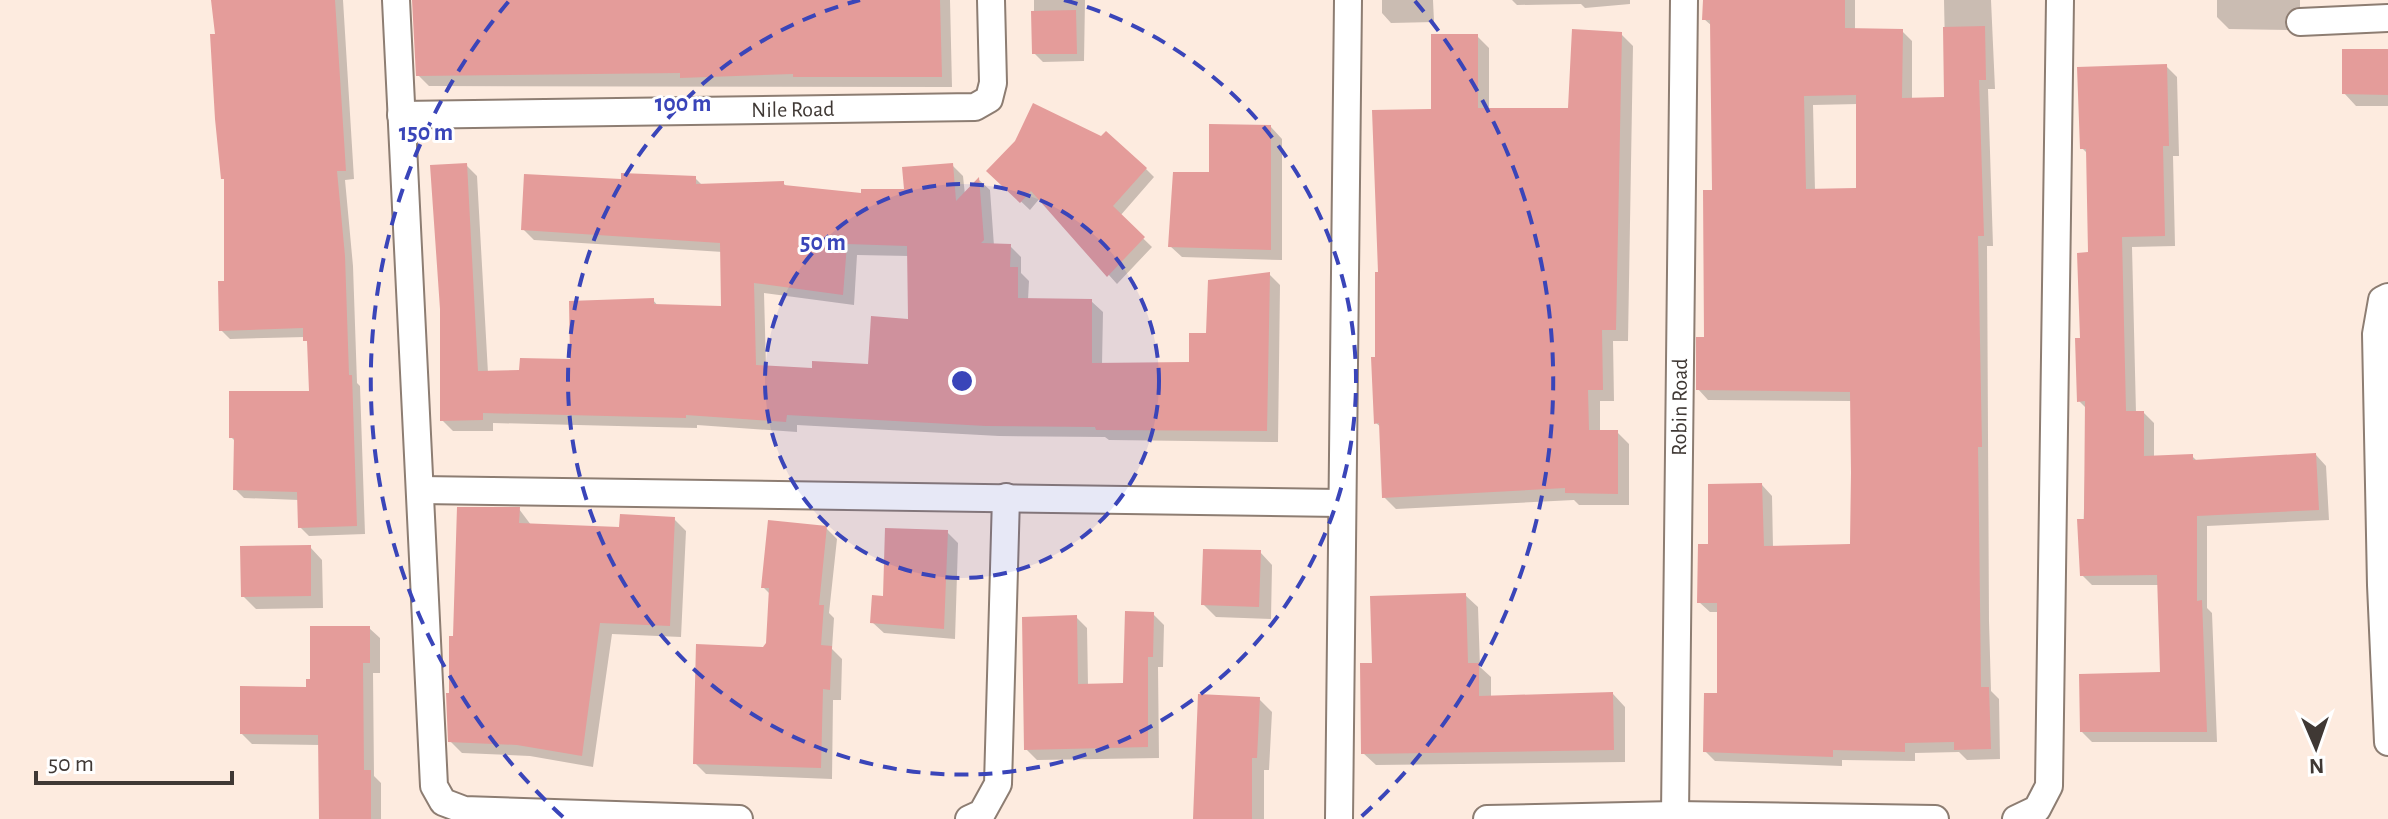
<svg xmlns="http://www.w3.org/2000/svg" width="2388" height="819" font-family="'Alegreya Sans',sans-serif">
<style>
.shadow{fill:#0003;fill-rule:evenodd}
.building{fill:#e49c9a;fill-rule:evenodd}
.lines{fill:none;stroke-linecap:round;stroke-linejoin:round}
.street-casing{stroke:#8d7d72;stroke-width:30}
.street{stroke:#fff;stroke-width:26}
.ring{fill:none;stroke:#3a45b9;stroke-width:4;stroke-dasharray:14 10}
.labels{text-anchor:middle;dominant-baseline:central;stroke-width:6;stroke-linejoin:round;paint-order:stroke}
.street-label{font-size:22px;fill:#3f3834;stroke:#fff}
.centre{fill:#3a45b9;stroke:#fff;stroke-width:4}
.ring-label{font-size:24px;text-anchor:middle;font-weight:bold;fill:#3a45b9;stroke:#fff;stroke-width:6;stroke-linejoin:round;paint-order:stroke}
</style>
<rect width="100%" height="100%" fill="#fdebdf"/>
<!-- shadow -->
<path class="shadow" d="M213,0h130l11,179 -9,1 8,86 4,117 3,3 5,148 -56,2 -9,-9 -1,-27 -55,-2 -9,-9 1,-47 -5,-5 80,-44 -1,-49 -5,-7 -75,2 -9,-9 5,-47v-102z
M415,0h535l2,87 -523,-1 -11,-11z
M1034,0h51l-1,61 -41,1 -9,-9z
M1382,0h51l1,22 -43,1 -9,-10z
M1512,0h118v4l-45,4 -4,-4 -64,1z
M1705,0h150v30l47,1 10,10v59l34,-2 -2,-98h47l4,89h-7l5,157h-6l2,375 2,70 8,8 1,60 -33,1 -8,-8 -44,1v8l-73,-1v6l-127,-5 -10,-10 14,-56v-83h-9l-11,-10 11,-56 52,-61 10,11 1,52 79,-2v-145l-144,-1 -10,-11 8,-50 8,-147 -2,-166 -8,-7zM1858,104v86l-43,1 -2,-86z
M2217,0h83v22l-4,8 -67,-1 -12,-12z
M1621,34l12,12 -5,295h-15l1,60h-14v31h17l12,12v61h-50l-5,-5 -178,9 -12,-12 -2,-69 -6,-5 5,-149 52,-163 44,-75 12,12v62h81z
M2388,51v55h-32l-12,-13z
M2166,66l11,11 2,79h-6l2,90 -43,1 4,166h8l10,10v34l38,-1 5,5 119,-6 10,11 3,54 -122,6v82l5,5 5,129h-125l-10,-10 81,-58 -4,-89h-67l-10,-10 5,-166 -8,-8 11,-147 -2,-100 -6,-6z
M1271,127l11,12v121l-100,-3 -12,-11 41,-72z
M466,165l11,11 11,197 33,-1 51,-11 81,-61 6,7 64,1v-56l-189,-12 -11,-11 100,-47 72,-4 8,8 80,-3 4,4 76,8 43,-4 46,-26 11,11 2,19 14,-15 11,10 4,56h16l11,11v16l8,8 -1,19 63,1 12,11 -1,53 89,-1 17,-29 61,-61 11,11 -2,157 -169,-2 -4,-3 -106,-1 -202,-11v7l-100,-7v3l-204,-5v8h-40l-11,-11zM857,255l52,1 1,65 -40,45 -56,5 -48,-4 -2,-74 90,12z
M1146,169l8,8 -34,39 32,31 -35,37 -77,-86 -10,12 -41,-39z
M519,509l12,16 90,4 53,-10 12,12 -5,106 -69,-3 -19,133 -63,-11 -68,-3 -12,-12 5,-103z
M826,528l11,11 -8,74 5,5 -2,31 10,10 -1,41h-8l-1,79 -126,-5 -11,-11 73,-119 3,-49 -8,-8z
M947,532l11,11 -3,96 -71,-6 -12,-11 13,-24z
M310,547l12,13 1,48 -67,1 -13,-13z
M1260,552l12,13 -1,54 -55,-2 -13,-13z
M1465,595l13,12 2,60 11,10v20l122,-3 12,13v55l-249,3 -13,-12 11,-88z
M1153,614l11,11 -1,42h-5l1,91 -122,2 -11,-11 50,-132 11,11 1,58 37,-1z
M369,628l11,10v35h-7l1,103 7,7v36h-60l-1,-74 -68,-1 -10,-10 66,-45z
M1199,696l60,3 13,13 -3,58h-5v49h-69z"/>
<!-- building -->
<path class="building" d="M211,0h124l11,171h-9l8,85 4,119h3l5,151 -59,2 -1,-36 -64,-2 1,-52h-5v-47h80l-2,-50h-4v-13l-84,3 -1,-50h6v-102h-3l-6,-60 -5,-85h5z
M412,0h528l2,77h-149v-3l-113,4v-5l-264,3z
M1703,0h142v28l58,1 -1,69 42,-1 -1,-70 42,-1 1,54h-7l5,156h-6l4,211h-4l1,73 2,167h8l2,62 -37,1v-8l-49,1v9l-72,-2v7l-130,-5 1,-59h13v-90h-20l1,-59h10v-60l54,-1 2,63 86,-2 1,-71 -1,-81 -154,-2v-53h8l-1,-147h9l-2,-170h-8zM1856,95v93l-50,1 -2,-93z
M1076,10l1,44h-45l-1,-43z
M1572,29l50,3 -6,298h-14l1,60h-15l1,40h29v64l-53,-1v-5l-183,10 -3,-75 -5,1 -3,-67h4v-85h3l-6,-162 59,-1v-75h47v74h90z
M2342,49h46v46l-46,-1z
M2167,64l2,82h-6l2,90 -43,1 4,174h18v45l49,-2v6l123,-7 3,57 -122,6v85l5,-1 5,132h-127l-1,-58 81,-2 -3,-97 -77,1 -3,-57h7l1,-118 -8,1 -2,-64h5l-3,-85 11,-1 -2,-103h-6l-3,-82z
M1033,103l68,33 5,-5 41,37 -34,38 32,31 -38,40 -76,-86 -11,12 -34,-32 29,-30z
M1209,124l62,1v125l-103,-3 5,-75h36z
M467,163l11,208 41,-1 1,-12 50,1 -1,-58 85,-3v6l67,2 -1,-63 -199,-13 3,-56 97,5v-6l75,3v8l88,-3v4l77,8v-4h43l-2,-22 51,-4 3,38 23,-24 5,63 -3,3 30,1 -1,23h8v31l74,1v64l97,-1v-29h17l2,-53 62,-8 -3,159 -171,-1 -1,-3 -109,-1 -199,-11 -1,7 -100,-7v3l-203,-5v7l-43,1v-112l-10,-144zM847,244l60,2 1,73 -37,-3 -3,48 -56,-3v7l-56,-3 -2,-82 89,12z
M457,507h63l-1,16 100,4 1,-13 55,3 -5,109 -70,-3 -18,133 -65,-11 -69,-3 -2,-49h3v-57h4z
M768,520l59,6 -8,79h5l-3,40 11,1 -2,44 -7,-1 -2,79 -128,-4 3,-120 67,3 3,-4 3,-55h-8z
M885,528l63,2 -4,99 -74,-6 2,-28 11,1z
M311,545v51l-70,1 -1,-51z
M1203,549l58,1 -2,57 -58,-2z
M1466,593l2,70h11v33l134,-4 1,58 -253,4 -1,-91h12l-2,-67z
M1125,611l29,1 -1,45h-5v90l-124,3 -2,-133 55,-2 1,69 45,-1z
M310,626h60v37h-7l1,107h7v49h-52l-1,-84 -78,-1v-48l66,1v-8h4z
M1198,694l62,3 -3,61h-5v61h-59z"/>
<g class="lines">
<!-- street casing -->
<g class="street-casing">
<g id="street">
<path d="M396,0l38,786 9,16 21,8 275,9"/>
<path d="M2300,22l88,-4"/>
<path id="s1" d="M401,115l574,-8 14,-8 4,-16 -2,-83"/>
<path d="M2388,297l-6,3 -6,34 5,251 7,157"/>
<path d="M420,490l920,13"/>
<path id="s2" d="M1675,815l9,-815"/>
<path d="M969,819l13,-6 16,-29 8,-287"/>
<path d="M1339,819l9,-819"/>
<path d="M1487,819l188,-4 260,4"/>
<path d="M2016,819l21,-10 12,-23 11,-786"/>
</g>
</g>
<!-- street -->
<use href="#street" class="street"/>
</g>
<!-- distance rings -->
<circle cx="962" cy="381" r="197" fill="#3a45b9" fill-opacity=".12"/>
<g class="ring">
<circle cx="962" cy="381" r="197"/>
<path d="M1064 0A394 394 0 1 1 860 0"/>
<path d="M563 817A591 591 0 0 1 509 1M1415 1A591 591 0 0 1 1361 817"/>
</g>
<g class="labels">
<!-- street labels -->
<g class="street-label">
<text stroke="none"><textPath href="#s1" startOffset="392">Nile Road</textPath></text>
<text stroke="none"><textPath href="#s2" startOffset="408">Robin Road</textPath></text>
</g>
</g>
<circle cx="962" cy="381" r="12" class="centre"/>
<g class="ring-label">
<text x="683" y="111">100 m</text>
<text x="426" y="140">150 m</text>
<text x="823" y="250">50 m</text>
</g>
<!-- north arrow -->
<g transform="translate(2316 747) rotate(178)" stroke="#ffffff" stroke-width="6" paint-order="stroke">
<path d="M0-6L14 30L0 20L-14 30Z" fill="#3f3834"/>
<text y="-12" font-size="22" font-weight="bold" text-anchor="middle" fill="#3f3834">N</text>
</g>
<!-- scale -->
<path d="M36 771v12h196v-12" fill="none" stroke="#3f3834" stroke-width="4"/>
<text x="48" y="771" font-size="24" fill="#3f3834" stroke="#ffffff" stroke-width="6" paint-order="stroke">50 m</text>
</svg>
